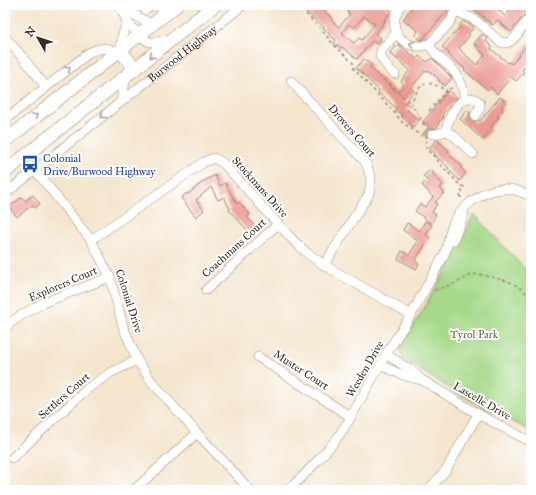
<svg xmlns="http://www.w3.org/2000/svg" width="536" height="495" font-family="'IM FELL Great Primer',serif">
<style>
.green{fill:#a6d989;stroke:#708254}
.building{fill:#eb9a92;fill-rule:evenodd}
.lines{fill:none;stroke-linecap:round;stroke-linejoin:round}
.minor-casing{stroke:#988876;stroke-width:10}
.highway-casing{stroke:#988876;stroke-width:14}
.path{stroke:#988876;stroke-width:1.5;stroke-dasharray:3 3;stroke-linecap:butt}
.minor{stroke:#fff;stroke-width:9}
.highway{stroke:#fff;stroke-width:13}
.oneway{stroke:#a79f9a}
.labels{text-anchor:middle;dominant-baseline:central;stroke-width:4;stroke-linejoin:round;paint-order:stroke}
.street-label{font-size:11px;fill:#3b2a1e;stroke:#fff}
.transit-label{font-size:11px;fill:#164399;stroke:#fff;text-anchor:start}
.park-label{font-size:11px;fill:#5b5f3e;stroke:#fff}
</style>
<rect width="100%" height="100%" fill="#fff"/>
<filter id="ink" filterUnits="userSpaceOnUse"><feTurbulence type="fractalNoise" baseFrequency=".025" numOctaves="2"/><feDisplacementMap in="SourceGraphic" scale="8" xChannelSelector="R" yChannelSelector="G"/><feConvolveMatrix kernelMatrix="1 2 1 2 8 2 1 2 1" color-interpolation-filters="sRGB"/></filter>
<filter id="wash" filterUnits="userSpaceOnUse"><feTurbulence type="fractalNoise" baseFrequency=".012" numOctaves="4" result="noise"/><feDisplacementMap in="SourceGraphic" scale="16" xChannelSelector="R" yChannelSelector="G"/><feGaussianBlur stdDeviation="0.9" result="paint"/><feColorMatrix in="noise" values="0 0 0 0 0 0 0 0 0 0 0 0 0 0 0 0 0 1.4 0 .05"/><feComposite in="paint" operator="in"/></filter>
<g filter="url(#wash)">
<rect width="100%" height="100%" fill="#f4e5cd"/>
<!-- green -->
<path class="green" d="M474,214l57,62v155l-58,-29 -19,-11 -51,-32 -3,-10 46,-79z"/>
<g id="blocks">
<!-- building -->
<path class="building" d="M300,5h16l16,13 -1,2 8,7 11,-13 -3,-2 5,-6 3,2 3,-3h25l8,6 -7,9 1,1 -10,13 6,4 -5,6 -4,-3 -15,18 -15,-12 -1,1 -7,-5 2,-3 -7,-5 1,-1 -7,-6 1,-1 -18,-15 1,-1zM364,16l11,8 -13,16 -3,-2 -5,5 -12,-10 7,-9 5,4z
M414,5h35v4l-27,31h-2l-5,-5 3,-4 -15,-12z
M468,5h19l4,3 2,-2 12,10 10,-11h11l5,4 -8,7 -12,16 -14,-12 -4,5z
M463,21l11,6 -6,7 2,1 -11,13 2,2v1l16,14 8,-10 -6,-6 1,-1 -6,-4 8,-10 6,5 -2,2 6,6 -1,2 17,14 1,-1 3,2 19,-25v21l-9,10 2,2 -8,9 -5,-4 -14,17 -7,-7 -2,3 -24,-20 1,-1 -17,-15 1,-1 -7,-6 18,-20 -1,-1z
M398,44l19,15 2,-3 6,5 1,-1 2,2 4,-4 20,20 -7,8 -7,-6 1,-1 -11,-9 -2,2 -1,-1 -14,17 3,3 -9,11 5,4 -3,4 12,10 -6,7 -12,-11 1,-1 -7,-5 1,-2 -18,-16 1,-2 -11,-10v-1l-6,-5h1l-7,-6 8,-9 8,6 -2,3 27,24 7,-8 -3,-3 9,-11 -20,-17z
M448,91l9,7 -15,17 2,2 -6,6 1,1 -3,4 -7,1 -2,2 -1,3 1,4 -4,-4 6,-7 -6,-5z
M500,97l6,5 -5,6 2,2 -6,6 2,1 -10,12 2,1 -8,10 -23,-21 7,-9 3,3 -1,3 3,5 2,1 5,-2 1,1z
M436,140h1l12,11 -2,2 15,13 -1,2 5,5 -6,8 -12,-12 1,-1 -15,-14 1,-1 -6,-5z
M430,170l13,15 -3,3 4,5 -9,9 2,2 -5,8 4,3 -5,8 -16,-12 5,-7 5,3 8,-10 -11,-12 5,-5 -4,-4z
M215,175l5,11 5,-3 12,21 2,-2 11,13 -3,2 9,10 -6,6 -21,-23 1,-1 -6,-12 -6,3 -7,-13 -15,13 8,10 -8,7 -15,-19 6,-5 1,1 16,-13z
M33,195l7,9 -5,4 -3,-3 -15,12 -8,-10 13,-10 3,4z
M425,221l7,4 -6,10 4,2 -15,24 4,3 -3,5 -18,-10 4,-8 7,4 9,-14 -15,-11 4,-7 13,8z"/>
</g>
</g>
<g filter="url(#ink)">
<use href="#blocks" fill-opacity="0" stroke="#988876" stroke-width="1"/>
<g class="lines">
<!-- minor casing -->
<g class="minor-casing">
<g id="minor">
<path d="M118,5c6,7 5,9 9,16 3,6 17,19 23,21 5,1 17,-3 22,-3"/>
<path d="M335,5l1,1 5,-1"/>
<path d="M401,5c-5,6 -8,16 -6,24 4,13 20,21 33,15 6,-3 11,-10 16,-15 7,-8 11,-13 11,-24"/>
<path d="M145,10l7,-5"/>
<path d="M123,11l8,2 21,12"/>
<path d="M455,13c18,1 32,17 45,29 16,6 21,-19 31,-25"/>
<path d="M161,18l1,-13"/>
<path d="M5,37l19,22 22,28"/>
<path d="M429,44c6,14 20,19 28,31 5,7 6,15 8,24"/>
<path d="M121,49l1,-12 5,-15"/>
<path d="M395,74l-6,-5 -9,-13 1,-5 16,-19"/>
<path d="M291,81l75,82 5,15 -2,16 -45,71"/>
<path d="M121,102l5,-25"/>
<path d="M5,120l85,-68 9,-3 9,-1 8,6"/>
<path d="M446,131c2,-15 18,-45 34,-28v5l-5,8"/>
<path d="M432,134h4l10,-3 6,3 21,20"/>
<path d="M35,170l56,70 19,37 13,49 14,34 15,22 45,51 53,57"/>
<path id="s1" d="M5,194l238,-189"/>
<path d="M91,240l113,-78 10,-4 9,5 55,61 16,17 13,12 17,12 87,50"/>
<path d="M453,241l11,-27"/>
<path d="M206,290l72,-66"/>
<path d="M5,327l15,-11 23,-13 67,-26"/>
<path d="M386,354l23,15 13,11 56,34 53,28"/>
<path d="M258,357l93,60"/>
<path d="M380,365l25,11 16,4"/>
<path d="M12,458l75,-69 23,-16 27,-13"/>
<path d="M134,490l63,-57"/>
<path d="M288,490l13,-12 19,-20 15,-17 13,-19 38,-68 25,-39 33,-60c5,-11 5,-24 11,-35 4,-8 10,-13 16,-18 19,-15 39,-18 60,-5"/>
<path d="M428,490l18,-20 32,-56"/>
</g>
</g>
<!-- highway casing -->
<g class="highway-casing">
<path id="highway" d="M120,50l15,19
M5,141l172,-136
M5,172l210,-167"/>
</g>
<!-- path -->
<path class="path" d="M299,5v2l21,21 14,17 19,18 1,6 39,42 9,11 18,13 4,2
M386,78l1,3 25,24
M429,111l18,-21 7,-3
M424,125l-7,-13 -5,-7 -1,-3c5,-8 9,-22 21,-18 5,1 9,5 15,6
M426,140v8l1,2 9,8 6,8 18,19 4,2 -4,8 2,5
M435,290l21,-7 15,-8 7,-1 26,6 8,3 6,3 13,11"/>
<!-- minor -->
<use href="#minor" class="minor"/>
<!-- highway -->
<use href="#highway" class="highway"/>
</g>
<!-- one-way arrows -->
<defs><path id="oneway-chevron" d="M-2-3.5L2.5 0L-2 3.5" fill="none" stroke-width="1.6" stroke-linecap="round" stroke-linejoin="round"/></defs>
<g class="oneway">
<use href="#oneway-chevron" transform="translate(412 44) rotate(-162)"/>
<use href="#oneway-chevron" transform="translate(152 56) rotate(141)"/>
<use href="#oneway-chevron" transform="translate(68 69) rotate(-39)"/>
<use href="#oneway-chevron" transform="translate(35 116) rotate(-38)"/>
<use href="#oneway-chevron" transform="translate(103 116) rotate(142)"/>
</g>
</g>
<!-- icons -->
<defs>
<g id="bus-bare" transform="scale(1.38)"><path d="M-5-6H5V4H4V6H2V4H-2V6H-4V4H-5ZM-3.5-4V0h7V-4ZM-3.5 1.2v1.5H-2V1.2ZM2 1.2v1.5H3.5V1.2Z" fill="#1a4fb4" stroke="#fff" stroke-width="2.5" paint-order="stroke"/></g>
</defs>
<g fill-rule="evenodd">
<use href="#bus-bare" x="30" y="164"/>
</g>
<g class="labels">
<!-- street labels -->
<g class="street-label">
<text stroke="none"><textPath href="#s1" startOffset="226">Burwood Highway</textPath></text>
<text transform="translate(352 131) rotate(49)">Drovers Court</text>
<text transform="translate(260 187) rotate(48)">Stockmans Drive</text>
<text transform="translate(234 248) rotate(-42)">Coachmans Court</text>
<text transform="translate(63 284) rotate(-23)">Explorers Court</text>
<text transform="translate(129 301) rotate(72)">Colonial Drive</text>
<text transform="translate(365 369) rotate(-60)">Weeden Drive</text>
<text transform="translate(301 370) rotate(33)">Muster Court</text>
<text transform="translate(64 396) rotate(-41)">Settlers Court</text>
<text transform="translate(482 401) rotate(30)">Lascelle Drive</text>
</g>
<!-- transit labels -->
<g class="transit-label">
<text x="43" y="158">Colonial<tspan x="43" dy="13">Drive/Burwood Highway</tspan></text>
</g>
<!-- park labels -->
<g class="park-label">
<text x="474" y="334">Tyrol Park</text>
</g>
</g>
<!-- margin -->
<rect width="536" height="495" fill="none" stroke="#fff" stroke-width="20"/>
<!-- north arrow -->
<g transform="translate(38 38) rotate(309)" stroke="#ffffff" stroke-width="3" paint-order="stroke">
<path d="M0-3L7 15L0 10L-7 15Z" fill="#3b2a1e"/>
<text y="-6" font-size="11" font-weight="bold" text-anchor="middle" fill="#3b2a1e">N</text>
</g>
</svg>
